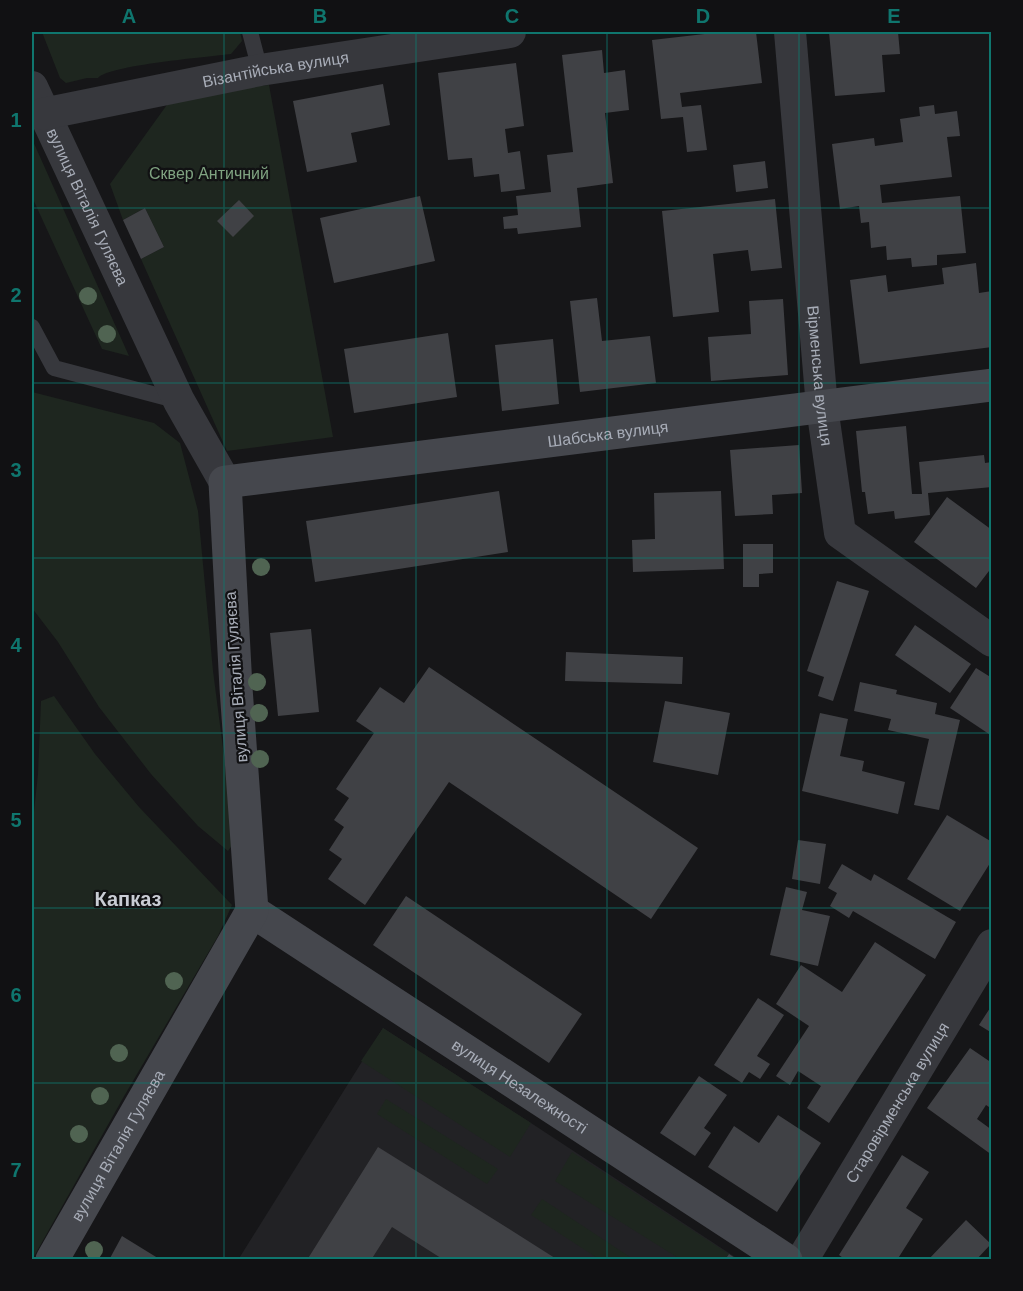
<svg xmlns="http://www.w3.org/2000/svg" width="1023" height="1291" font-family="Helvetica,sans-serif">
<style>
.built{fill:#222225}
.green{fill:#1e261f}
.building{fill:#404145}
.lines{fill:none;stroke-linecap:round;stroke-linejoin:round}
.lane{stroke:#37383d;stroke-width:16}
.street{stroke:#37383d;stroke-width:32}
.secondary{stroke:#45474d;stroke-width:33}
.tree{fill:#506452}
.grid{fill:none;stroke:#0f766e;stroke-width:1.5;stroke-opacity:0.55}
.labels{text-anchor:middle;dominant-baseline:central;stroke-width:4.5;stroke-linejoin:round;paint-order:stroke}
.street-label{font-size:16px;fill:#a8adb8;stroke:#111113}
.park-label{font-size:16px;fill:#7fa381;stroke:#111113}
.quarter-label{font-size:20px;font-weight:bold;fill:#c9ccd4;stroke:#111113}
.neatline{fill:none;stroke:#0f766e;stroke-width:2}
.grid-label{font-size:20px;text-anchor:middle;font-weight:bold;fill:#0f766e}
</style>
<rect width="100%" height="100%" fill="#161618"/>
<!-- built -->
<path class="built" d="M383,1028l148,95 207,136 -500,1z"/>
<!-- green -->
<path class="green" d="M42,32h198l2,9 -11,13c-23,3 -122,11 -133,24h-11l-21,5 -6,-5z
M269,85l64,352 -106,14 -86,-192 23,-12 -19,-39 -22,12 -13,-36 64,-89z
M32,139l97,217 -27,-7 -70,-152z
M32,392l122,31 26,20 18,68 15,160 22,170 -7,10 -30,-25 -47,-52 -52,-67 -41,-65 -26,-34z
M54,696l41,58 44,53 93,98 -14,31 -95,162 -91,162v-430l6,-56 3,-73z
M383,1028l148,95 -21,34 -149,-96z
M386,1099l112,70 -11,15 -110,-70z
M572,1152l157,102 -4,5h-45l-125,-78z
M542,1199l91,60h-34l-68,-44z"/>
<!-- building -->
<path class="building" d="M722,32h34l6,51 -82,10 2,14 19,-2 6,45 -20,2 -4,-35 -22,2 -9,-79z
M829,32h69l2,22 -18,1 3,37 -50,4z
M602,50l2,23 21,-3 4,40 -24,3 8,70 -36,5 4,39 -63,7 -1,-6 -13,1 -1,-12 15,-2 -2,-19 35,-4 -4,-37 26,-3 -11,-97z
M516,63l8,63 -19,3 3,24 12,-2 5,38 -24,3 -2,-18 -25,3 -2,-19 -24,2 -10,-87z
M383,84l7,41 -39,8 6,29 -50,10 -14,-71z
M934,105l1,9 22,-3 3,25 -13,1 5,40 -72,8 2,18 78,-7 6,57 -29,2v10l-25,2 -1,-9 -24,2 -1,-14 -15,2 -2,-26 -8,1 -2,-17 -19,3 -8,-65 42,-6 1,8 28,-4 -3,-23 20,-3 -1,-9z
M765,161l3,27 -32,4 -3,-27z
M420,196l15,65 -101,22 -14,-65z
M775,199l7,69 -31,3 -3,-21 -35,4 6,58 -46,5 -11,-106z
M239,200l15,16 -21,21 -16,-16z
M145,208l19,39 -23,12 -18,-39z
M976,263l3,30 13,-2v56l-132,17 -10,-84 36,-5 2,17 56,-8 -2,-16z
M597,298l5,43 48,-5 6,47 -76,9 -10,-91z
M783,299l5,76 -77,6 -3,-44 43,-3 -2,-33z
M448,333l9,64 -103,16 -10,-64z
M553,339l6,65 -57,7 -7,-66z
M906,426l6,68h10l-3,-32 65,-7 1,8 7,-1v25l-64,6 2,22 -35,4 -1,-8 -26,3 -3,-22h-3l-6,-61z
M799,445l3,48 -30,2 1,19 -38,2 -5,-66z
M499,491l9,61 -193,30 -9,-61z
M721,491l3,78 -91,3 -1,-32 23,-1 -1,-46z
M947,497l45,33v37l-16,21 -62,-46z
M743,544h30v29l-14,1v13h-16z
M837,581l32,10 -36,110 -15,-5 6,-19 -17,-6z
M915,625l56,39 -21,29 -55,-38z
M311,629l8,83 -41,4 -8,-83z
M566,652l117,5 -1,27 -117,-3z
M429,667l269,181 -47,71 -202,-137 -84,123 -37,-26 14,-20 -13,-9 15,-23 -10,-7 15,-22 -13,-9 38,-56 -18,-12 24,-34 24,16z
M976,668l16,10v58l-42,-28z
M860,682l37,8 -1,4 41,9 -2,11 25,6 -21,90 -25,-5 15,-66 -41,-9 3,-11 -37,-8z
M665,701l65,12 -12,62 -65,-13z
M820,713l28,6 -8,37 24,5 -2,10 43,11 -7,32 -96,-23z
M947,815l45,27v18l-32,51 -53,-32z
M798,840l28,4 -6,40 -28,-5z
M842,864l29,17 3,-7 82,48 -21,37 -82,-48 -4,7 -19,-12 7,-13 -9,-5z
M786,887l21,5 -5,18 28,6 -12,50 -48,-11z
M406,896l176,118 -33,49 -176,-118z
M875,942l51,33 -97,148 -22,-15 14,-22 -23,-15 -8,14 -14,-9 33,-50 -33,-22 25,-39 41,27z
M758,998l26,17 -27,41 13,8 -10,15 -11,-7 -7,11 -28,-18z
M992,1005v28l-13,-8z
M970,1048l22,15v46l-6,-4 -9,14 15,11v25l-65,-47z
M699,1076l28,19 -23,33 7,5 -16,23 -35,-23z
M778,1115l43,28 -44,69 -69,-45 26,-41 25,17z
M378,1147l120,75 60,38h-114l-52,-33 -21,33h-64z
M902,1155l27,17 -23,36 17,11 -26,41h-51l-7,-5z
M966,1220l25,24 -15,16h-48z
M122,1236l39,24h-52z
M729,1254l9,6h-13z"/>
<g class="lines">
<!-- lane -->
<path class="lane" d="M250,32l10,38
M32,327l22,41 125,33"/>
<!-- street -->
<g class="street">
<path id="s1" d="M790,32l32,375 18,126 152,108"/>
<path id="s2" d="M32,87l147,314 46,81"/>
<path id="s3" d="M43,114l217,-44 250,-38"/>
<path id="s4" d="M802,1260l190,-315"/>
</g>
<!-- secondary -->
<g class="secondary">
<path id="s5" d="M252,911l534,349"/>
<path id="s6" d="M52,1260l200,-349 -16,-223 -11,-206 767,-97"/>
</g>
</g>
<!-- trees -->
<g class="tree">
<circle cx="88" cy="296" r="9"/>
<circle cx="107" cy="334" r="9"/>
<circle cx="261" cy="567" r="9"/>
<circle cx="257" cy="682" r="9"/>
<circle cx="259" cy="713" r="9"/>
<circle cx="260" cy="759" r="9"/>
<circle cx="174" cy="981" r="9"/>
<circle cx="119" cy="1053" r="9"/>
<circle cx="100" cy="1096" r="9"/>
<circle cx="79" cy="1134" r="9"/>
<circle cx="94" cy="1250" r="9"/>
</g>
<!-- grid -->
<path class="grid" d="M224,32v1228M416,32v1228M607,32v1228M799,32v1228M32,208h960M32,383h960M32,558h960M32,733h960M32,908h960M32,1083h960"/>
<g class="labels">
<!-- street labels -->
<g class="street-label">
<text stroke="none"><textPath href="#s3" startOffset="237">Візантійська вулиця</textPath></text>
<text stroke="none"><textPath href="#s2" startOffset="132">вулиця Віталія Гуляєва</textPath></text>
<text stroke="none"><textPath href="#s1" startOffset="345">Вірменська вулиця</textPath></text>
<text stroke="none"><textPath href="#s6" startOffset="1218">Шабська вулиця</textPath></text>
<text transform="translate(236 677) rotate(-94)">вулиця Віталія Гуляєва</text>
<text stroke="none"><textPath href="#s5" startOffset="320">вулиця Незалежності</textPath></text>
<text stroke="none"><textPath href="#s4" startOffset="184">Старовірменська вулиця</textPath></text>
<text stroke="none"><textPath href="#s6" startOffset="132">вулиця Віталія Гуляєва</textPath></text>
</g>
<!-- park labels -->
<g class="park-label">
<text x="209" y="173">Сквер Античний</text>
</g>
<!-- quarter labels -->
<g class="quarter-label">
<text x="128" y="899">Капказ</text>
</g>
</g>
<!-- border -->
<rect width="1023" height="1291" fill="none" stroke="#111113" stroke-width="66"/>
<rect x="33" y="33" width="957" height="1225" class="neatline"/>
<g class="grid-label">
<text x="129" y="23">A</text>
<text x="320" y="23">B</text>
<text x="512" y="23">C</text>
<text x="703" y="23">D</text>
<text x="894" y="23">E</text>
<text x="16" y="127">1</text>
<text x="16" y="302">2</text>
<text x="16" y="477">3</text>
<text x="16" y="652">4</text>
<text x="16" y="827">5</text>
<text x="16" y="1002">6</text>
<text x="16" y="1177">7</text>
</g>
</svg>
